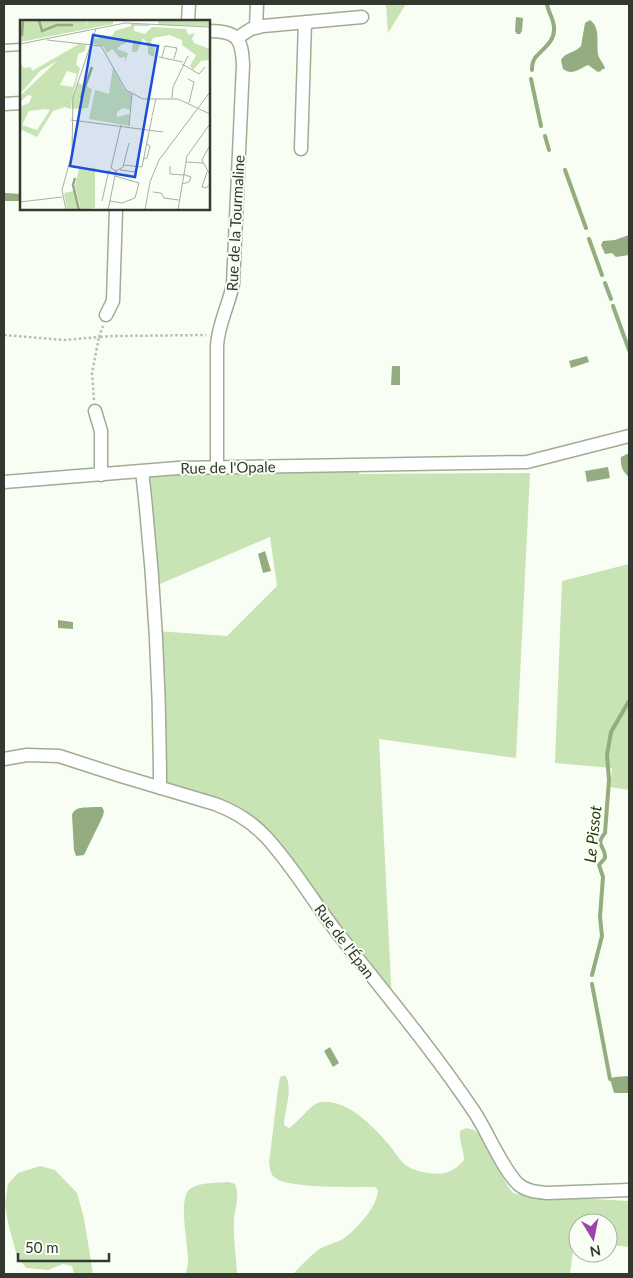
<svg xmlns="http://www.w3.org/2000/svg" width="633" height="1278" font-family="Lato,sans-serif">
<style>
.green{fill:#c8e3b4}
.water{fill:#94ad80}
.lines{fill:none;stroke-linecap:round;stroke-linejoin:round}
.stream{stroke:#94ad80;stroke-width:4}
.service-casing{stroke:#9fad94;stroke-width:9}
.minor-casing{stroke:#9fad94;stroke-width:15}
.path{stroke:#b7bdb3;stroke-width:2.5;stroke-dasharray:2.5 2.5;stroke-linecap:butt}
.service{stroke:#fff;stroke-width:6}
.minor{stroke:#fff;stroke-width:12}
.labels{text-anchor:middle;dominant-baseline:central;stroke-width:4;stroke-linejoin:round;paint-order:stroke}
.street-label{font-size:15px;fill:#33392f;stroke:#f8fef4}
.water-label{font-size:16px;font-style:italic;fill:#233b09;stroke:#f8fef4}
.inset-river{fill:none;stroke:#94ad80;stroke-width:2.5}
.inset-road{fill:none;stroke:#a9afa5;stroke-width:1}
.view{fill:#1d4ed8;fill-opacity:0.15;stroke:#1d4ed8;stroke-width:2.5}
.inset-edge{fill:none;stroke:#33392f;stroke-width:2.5}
</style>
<rect width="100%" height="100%" fill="#f8fef4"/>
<!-- green -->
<path class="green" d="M386,4h20l-18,29z
M359,466v8l171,-1 -14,285 -137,-19 13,264 -71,-92 -78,-93 -83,-30 -4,-157 71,5 50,-50 -7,-49 -117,50 -11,-116z
M629,564v226l-19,-3 2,-19 -57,-5 7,-182z
M285,1075c9,13 -1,36 -1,50l5,3c10,-6 22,-25 32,-26 26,-4 54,26 69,44 5,6 9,13 14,18 9,8 30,11 41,9 8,-2 14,-7 19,-13 0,-10 -5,-18 -4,-29l6,-3 8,2 5,4 28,51 6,8 10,2 106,6v46l-21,-2v-22h-30v21h-4l-4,30h-277c8,-8 16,-17 25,-24 8,-5 17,-7 25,-11 13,-9 35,-33 35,-49l-3,-3c-19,0 -89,2 -101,-10 -4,-4 -4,-9 -5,-14l9,-74 2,-12z
M40,1166l15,4 22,23 7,25 9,56h-19l-2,-8 -9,-2 -15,6 -22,-2 -9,-12 -9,-33 -3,-18 3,-21 10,-11z
M229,1182l6,2c5,12 0,23 -1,35 -1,18 2,37 3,55h-52c1,-3 3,-8 3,-11 1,-16 -11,-64 2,-74 9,-7 28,-6 39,-7z"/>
<!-- water -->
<path class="water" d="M516,17l7,1 -1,13 -2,3h-3l-2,-3z
M590,20c11,8 6,22 8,34 1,6 6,9 7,15h-3l-1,2 -3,1 -10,-7c-9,4 -16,11 -25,4l-2,-9c4,-8 14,-7 20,-14l4,-23z
M5,193l16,1v7h-16z
M629,235v20l-13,2 -4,-4 -7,1 -4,-9 2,-4 12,-1z
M587,356l2,6 -18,6 -2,-7z
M392,366h8v19h-9z
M627,454h2v23c-6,-5 -9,-11 -8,-20z
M608,467l2,11 -23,4 -2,-11z
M265,551l6,20 -8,2 -5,-19z
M58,620l15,2v7l-15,-1z
M93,807h9l2,4 -1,5 -19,39 -8,1 -2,-6 -2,-35c3,-9 13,-7 21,-8z
M330,1047l9,16 -6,4 -9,-16z
M629,1076v17h-15l-4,-14 5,-2z"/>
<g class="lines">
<!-- stream -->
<path class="stream" d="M532,70c0,-4 1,-9 3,-12 8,-10 20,-16 19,-30 0,-9 -6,-16 -7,-24
M531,79l10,47
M545,136l4,14
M565,170l21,58
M589,239l13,36
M605,283l6,16
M613,306l16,44
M592,975l10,-39 -2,-19 3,-40 -4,-12 6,-7c1,-12 -11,-12 0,-25l4,-53 -2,-25 4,-23 18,-31
M592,984l18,95 4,1"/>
<!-- service casing -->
<g class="service-casing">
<path id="service" d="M4,48l17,-1"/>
</g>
<!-- minor casing -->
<g class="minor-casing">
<path id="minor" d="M188,21l1,-17
M256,27l1,-23
M209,31c28,0 33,7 34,34l-10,219c-4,21 -15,40 -16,62v121
M237,38l14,-9 12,-3 99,-9
M4,104l17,-1
M301,149l4,-127
M106,315l7,-14 3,-92
M95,411l6,20v44
M142,471c12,105 18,211 18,317
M4,482l174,-14 349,-6 102,-26
M4,759l23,-4 32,1 62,20 94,28c19,7 37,18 51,33 26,28 47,64 70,94 47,60 97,119 139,182 13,20 27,55 43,71 8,7 19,8 29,9l82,-3"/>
</g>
<!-- path -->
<path class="path" d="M4,335l60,5 35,-3 4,-11
M94,400l-2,-27 7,-36 15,-1 92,-1"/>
<!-- service -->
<use href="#service" class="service"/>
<!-- minor -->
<use href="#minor" class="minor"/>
</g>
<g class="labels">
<!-- street labels -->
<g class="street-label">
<text transform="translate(235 223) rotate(-87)">Rue de la Tourmaline</text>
<text transform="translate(228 467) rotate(-1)">Rue de l'Opale</text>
<text transform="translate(345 941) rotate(53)">Rue de l'Épan</text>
</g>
<!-- water labels -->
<g class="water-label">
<text transform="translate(592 834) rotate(-84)">Le Pissot</text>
</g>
</g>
<!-- overview -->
<g transform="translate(20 20)">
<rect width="190" height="190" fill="#f8fef4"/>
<path d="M0,0h67l-2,8 3,-8h25v4l-93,18zM138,0h52v6l-52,-1zM114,5v6l11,3 7,-7 34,2 2,6 7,-2 -3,6 2,4 16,6v11l-9,1 -8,9 -3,-4 6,-11 -14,-10v-5l-13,-5 -16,3 -3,6 5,4 -1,9 -6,-3v-10l-5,-6 -6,14h-5l1,-12 -12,5 -4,4 11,4 -3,9v-5l-5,1 -8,-9 -5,4 -4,-7 -12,-3 1,-5 6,1 3,-4 10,2 4,-6zM59,24l7,1 -1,6 -7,3 -2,10 4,4 -8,30 6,-15 8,3 6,3 -4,19 -16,1v-10l-1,10 -6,-2 -12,4 -16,26 -15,-7 -2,2v-25l9,-4 3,-7 -4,-1 -8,7v-6l37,-35 -17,10 -20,23v-31l4,5 7,-1 1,4zM47,51l10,3 -4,13 -13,-2zM25,89l5,1 -13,20 -15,-5 7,-14zM93,47l11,22 8,5 -2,16 -7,-2 -6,4v5l12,-3v12l-40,-7 6,-29 14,4zM75,147v41l-14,2 -6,-24 4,-17 12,2zM53,171l6,19h-12l-3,-17z" fill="#c8e3b4" fill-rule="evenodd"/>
<path class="inset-river" d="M19,0l3,11 15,-6h16M2,16l1,-16M61,78l11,-31M55,158l-2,7 6,25"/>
<path class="inset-road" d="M111,5h18M27,20l54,6 25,44 17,9h35l32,15M0,24l105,-21 85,4M139,37l24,5M142,37l3,-11 12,2 -3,11M162,44l17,10 6,-7M168,59l6,3 -5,21M152,78l1,-11 15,-31M132,96l4,-17M51,100l92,12M109,106l3,-32M190,125l-8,15 8,15M123,139l4,-1 3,-12 -4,-3M166,142l17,1M104,145l18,2 10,-50M150,146v8l13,1M100,150l16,2M96,151l-5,-3 10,-43M96,151l7,-4 6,-24M187,152l-5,15 4,1 4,-4M162,164l7,-2 2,-5 -8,-3M133,172l8,1 3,5 15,2M82,181l7,-31M90,181l12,2 13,-5 4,-15 -24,-7M0,182l42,-5M46,190l-4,-20 10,-37 1,-56 23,-68M88,190l8,-39M125,190l5,-28 9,-22 51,-68M158,190l9,-54 23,-32"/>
<path class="view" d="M73,15l65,11 -23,131 -65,-11z"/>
<rect width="190" height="190" class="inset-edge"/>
</g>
<!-- border -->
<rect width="633" height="1278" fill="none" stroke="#33392f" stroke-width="10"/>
<!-- north arrow -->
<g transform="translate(593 1238) rotate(170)"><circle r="24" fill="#f8fef4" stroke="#a9afa5"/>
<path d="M0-4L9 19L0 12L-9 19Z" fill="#9e43ad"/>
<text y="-8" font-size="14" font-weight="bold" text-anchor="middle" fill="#33392f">N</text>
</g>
<!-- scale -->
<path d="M18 1253v8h91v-8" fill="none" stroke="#33392f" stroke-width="2.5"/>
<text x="25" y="1253" font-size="15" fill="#33392f" stroke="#f8fef4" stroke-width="4" paint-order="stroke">50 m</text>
</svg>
